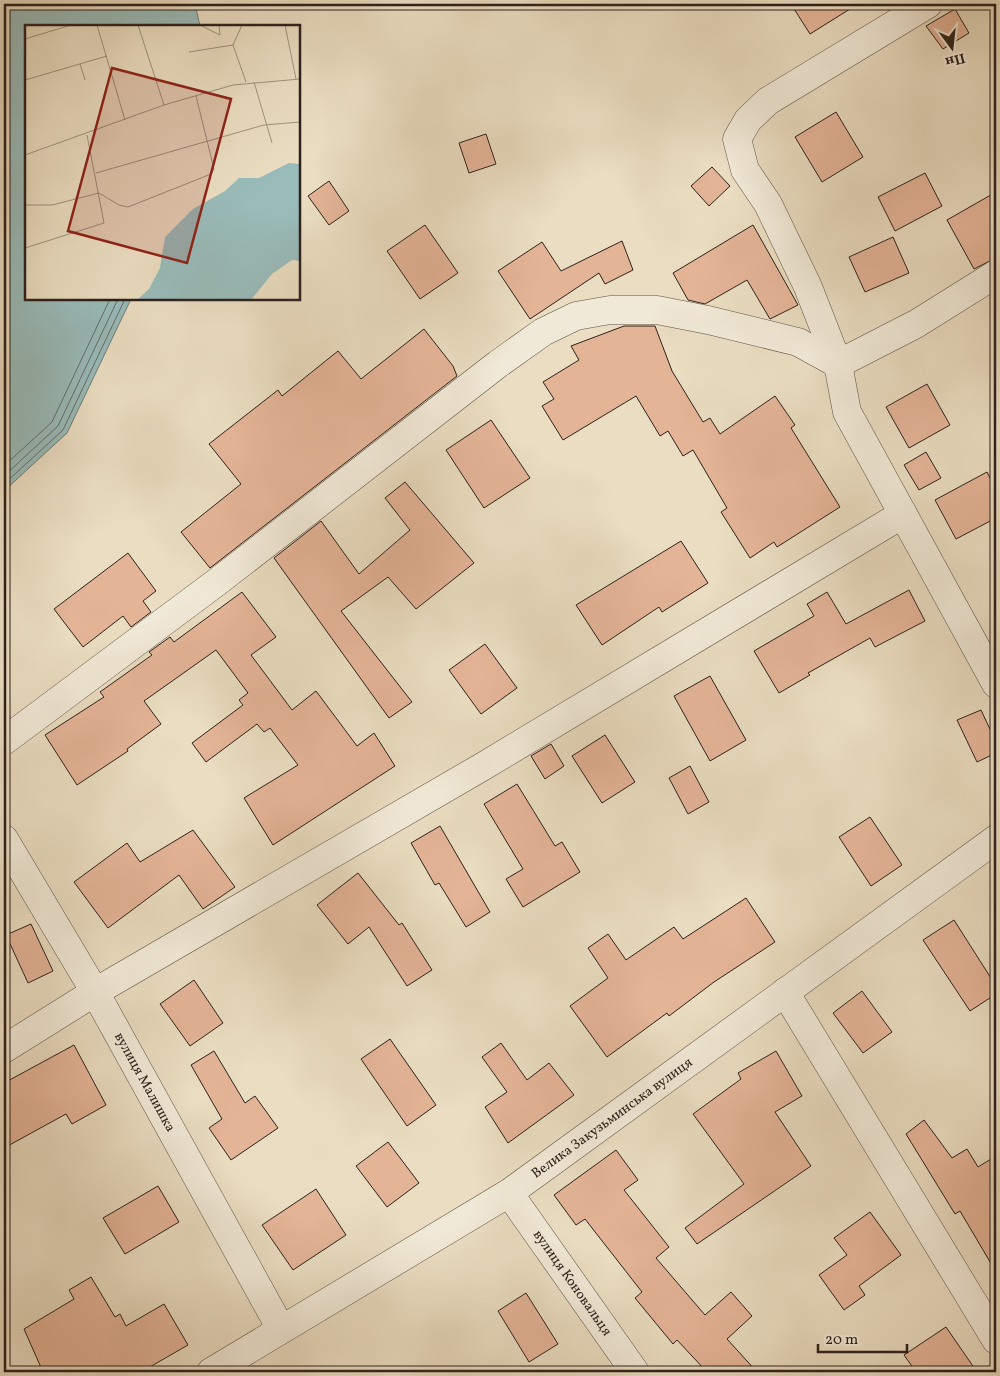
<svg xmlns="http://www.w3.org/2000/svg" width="1000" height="1376" font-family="Vollkorn,serif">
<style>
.water{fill:#99bbb9;stroke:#6e7d7a}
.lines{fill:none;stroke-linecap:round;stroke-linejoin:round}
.shore{stroke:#636e6a;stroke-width:1}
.building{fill:#e4b497;stroke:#2d211c}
.minor-casing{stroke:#5c5045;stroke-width:29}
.tertiary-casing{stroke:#5c5045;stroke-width:29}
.minor{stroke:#f1e9d7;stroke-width:28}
.tertiary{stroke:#f1e9d7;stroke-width:28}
.labels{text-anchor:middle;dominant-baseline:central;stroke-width:5;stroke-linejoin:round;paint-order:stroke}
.street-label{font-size:14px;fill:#2d211c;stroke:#f1e9d7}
.inset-road{fill:none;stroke:#9e927f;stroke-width:1}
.view{fill:#8f2418;fill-opacity:0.15;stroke:#8f2418;stroke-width:2.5}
.inset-edge{fill:none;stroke:#2d211c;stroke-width:2.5}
</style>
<rect width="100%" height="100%" fill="#eaddc1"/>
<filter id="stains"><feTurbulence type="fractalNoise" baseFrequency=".004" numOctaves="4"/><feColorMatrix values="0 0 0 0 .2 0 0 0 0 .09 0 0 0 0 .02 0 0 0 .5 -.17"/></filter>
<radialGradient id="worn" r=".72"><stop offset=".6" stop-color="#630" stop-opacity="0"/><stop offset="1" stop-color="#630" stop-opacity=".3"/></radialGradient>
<!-- water -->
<path class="water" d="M4,4h191l5,22h-174v273h105l-64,134 -63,58z"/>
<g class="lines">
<!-- shore -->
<path class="shore" d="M4,466l48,-44 58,-123
M4,476l54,-50 60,-127
M4,484l59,-54 62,-131"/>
</g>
<!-- building -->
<path class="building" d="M791,4h67l-48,30z
M955,9l14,24 -26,16 -17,-23z
M836,112l27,45 -41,25 -27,-45z
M486,134l10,30 -27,9 -10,-30z
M712,167l18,19 -21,20 -18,-20z
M925,173l17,33 -47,25 -17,-34z
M329,181l20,30 -20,14 -21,-29z
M996,192v66l-22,11 -27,-49z
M425,225l33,48 -38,26 -33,-48z
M753,225l45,80 -28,14 -23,-39 -42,24 -17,-4 -15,-27z
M893,237l16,36 -44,19 -16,-35z
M622,241l11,29 -28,14 -6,-11 -69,46 -32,-48 44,-29 19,29z
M624,326h31l17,45 31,51 7,-4 10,16 55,-38 20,29 -4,3 49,79 -63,40 -3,-5 -24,16 -29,-46 6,-4 -34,-58 -10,6 -15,-25 -8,5 -24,-40 -73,44 -21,-34 12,-7 -11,-17 36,-22 -8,-14z
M424,329l29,37 4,10 -247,192 -29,-36 60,-48 -32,-40 69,-54 4,6 56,-45 23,28z
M927,384l23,41 -41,23 -23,-41z
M491,420l39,58 -46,30 -38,-58z
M926,452l15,26 -22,12 -15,-25z
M987,472l9,18v28l-40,21 -21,-39z
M405,482l69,81 -58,46 -28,-32 -47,34 71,91 -23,16 -115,-160 47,-37 38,53 51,-44 -25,-32z
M681,541l27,42 -46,29 -3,-5 -57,38 -26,-40z
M128,553l28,38 -13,10 8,11 -20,15 -8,-11 -40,31 -29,-38z
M909,590l16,31 -50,26 -5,-9 -62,35 2,2 -31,18 -25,-42 60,-35 -7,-12 20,-12 19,32z
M242,592l34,45 -25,18 41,55 24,-19 41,55 17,-13 21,33 -122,79 -29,-47 54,-33 -28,-37 -6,4 -7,-8 -51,38 -14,-19 51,-38 -4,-5 9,-7 -32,-43 -72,51 17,23 -34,25 1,2 -51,34 -32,-50 59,-38 -4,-5 52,-37 -3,-3 21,-15 4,5z
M485,644l32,44 -36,26 -32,-44z
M710,676l36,64 -36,21 -36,-65z
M981,710l15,32v11l-19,9 -20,-42z
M605,735l30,47 -33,21 -30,-47z
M551,744l13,22 -19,13 -14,-23z
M690,766l19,36 -21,12 -19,-36z
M517,784l38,62 7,-4 18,30 -57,35 -17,-28 17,-10 -39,-65z
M870,817l32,48 -31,21 -32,-49z
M440,826l50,86 -24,15 -27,-44 -4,2 -24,-42z
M193,830l42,57 -32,22 -24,-34 -71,53 -34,-46 53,-39 13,19z
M358,873l41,52 3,-2 30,47 -25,16 -38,-59 -21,17 -31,-39z
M746,898l29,44 -61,40 -45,34 -2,-3 -60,44 -37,-51 38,-28 -20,-30 20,-14 18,26 48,-33 9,12z
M954,920l42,66v8l-26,17 -47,-71z
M31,924l22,47 -25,12 -22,-48z
M194,980l29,43 -33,23 -30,-42z
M862,991l30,41 -29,21 -30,-40z
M390,1039l46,66 -29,21 -46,-67z
M501,1043l26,37 22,-17 25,32 -66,48 -23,-36 22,-15 -25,-35z
M74,1045l32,60 -34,19 -6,-10 -62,34v-65z
M214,1051l31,52 10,-7 23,32 -47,32 -22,-32 13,-9 -31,-54z
M776,1051l26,45 -27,16 36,54 -114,78 -12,-16 59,-44 -51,-70 48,-35 -3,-6z
M924,1120l28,38 15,-9 11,18 18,-11v116l-36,-61 -5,3 -49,-80z
M388,1142l31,41 -32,24 -31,-41z
M616,1150l22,30 -14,10 45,57 -13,11 49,57 26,-23 21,24 -25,23 30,33h-50l-30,-32 -4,4 -38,-46 7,-6 -57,-73 -9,6 -22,-30z
M158,1186l21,36 -54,32 -22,-36z
M316,1189l30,46 -53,35 -31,-45z
M870,1212l31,43 -42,31 6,9 -21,15 -25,-35 28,-20 -13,-17z
M91,1277l24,40 5,-3 6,12 38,-22 24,41 -47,27h-98l-19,-43 50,-30 -5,-9z
M526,1293l32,51 -29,18 -31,-51z
M946,1327l31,45h-61l-12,-17z"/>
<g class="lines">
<!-- minor casing -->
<g class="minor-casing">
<g id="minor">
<path d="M928,4l-160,97 -20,19 -11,19 8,31 23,34 40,83 30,77 9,48 149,272"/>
<path d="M4,741l213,-159 281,-218 45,-32 33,-16 34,-6h47l51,10 90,22 40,22 78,-40 80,-50"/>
<path id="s1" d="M4,839l91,153 186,337"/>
<path d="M785,992l211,348"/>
<path d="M4,1049l91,-57 387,-225 421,-253"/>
<path id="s2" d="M509,1193l126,179"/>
</g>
</g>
<!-- tertiary casing -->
<g class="tertiary-casing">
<g id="tertiary">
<path id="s3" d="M211,1372l298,-179 487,-354"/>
</g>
</g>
<!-- minor -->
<use href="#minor" class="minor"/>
<!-- tertiary -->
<use href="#tertiary" class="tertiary"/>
</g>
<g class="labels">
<!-- street labels -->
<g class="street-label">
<text stroke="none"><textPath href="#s1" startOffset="281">вулиця Малишка</textPath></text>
<text stroke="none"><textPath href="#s3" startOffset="475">Велика Закузьминська вулиця</textPath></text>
<text stroke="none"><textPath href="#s2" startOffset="110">вулиця Коновальця</textPath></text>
</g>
</g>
<!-- overview -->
<g transform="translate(25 25)">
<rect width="275" height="275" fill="#eaddc1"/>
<path d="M264,138l11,1v97l-8,-1 -20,14 -21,26h-114l12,-11 11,-21 5,-31 28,-28 32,-18 14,-13h20z" fill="#99bbb9"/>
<path class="inset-road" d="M72,0l28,95M113,0l26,80M175,0l20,10 -1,-10M260,0l11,54M0,14l46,-14M208,20l9,-20M164,27l44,-7 13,37M55,39l5,16M0,55l82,-24M229,57l18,61M0,130l139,-50 69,-20 67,-6M71,148l168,-48 36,-3M0,180h27l47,-12 20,12 9,2 83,-33 3,-5 -18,-73M0,223l79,-25 -17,-88"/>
<path class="view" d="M87,43l119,31 -44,164 -119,-32z"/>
<rect width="275" height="275" class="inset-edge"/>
</g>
<!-- margin -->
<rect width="1000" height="1376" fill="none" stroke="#eaddc1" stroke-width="20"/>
<rect x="5" y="5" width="990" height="1366" fill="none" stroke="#2d211c" stroke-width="2.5"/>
<rect x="10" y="10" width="980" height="1356" fill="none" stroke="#2d211c"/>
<!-- north arrow -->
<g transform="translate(952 48) rotate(165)" stroke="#f1e9d7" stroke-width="4" paint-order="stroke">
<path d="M0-4L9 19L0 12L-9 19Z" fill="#2d211c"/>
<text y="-8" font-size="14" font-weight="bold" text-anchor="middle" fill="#2d211c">Пн</text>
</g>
<!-- scale -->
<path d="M818 1344v8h89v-8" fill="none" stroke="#2d211c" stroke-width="2.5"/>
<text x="825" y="1344" font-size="15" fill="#2d211c" stroke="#f1e9d7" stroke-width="4" paint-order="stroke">20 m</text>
<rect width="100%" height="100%" filter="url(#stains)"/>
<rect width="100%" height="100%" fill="url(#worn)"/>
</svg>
